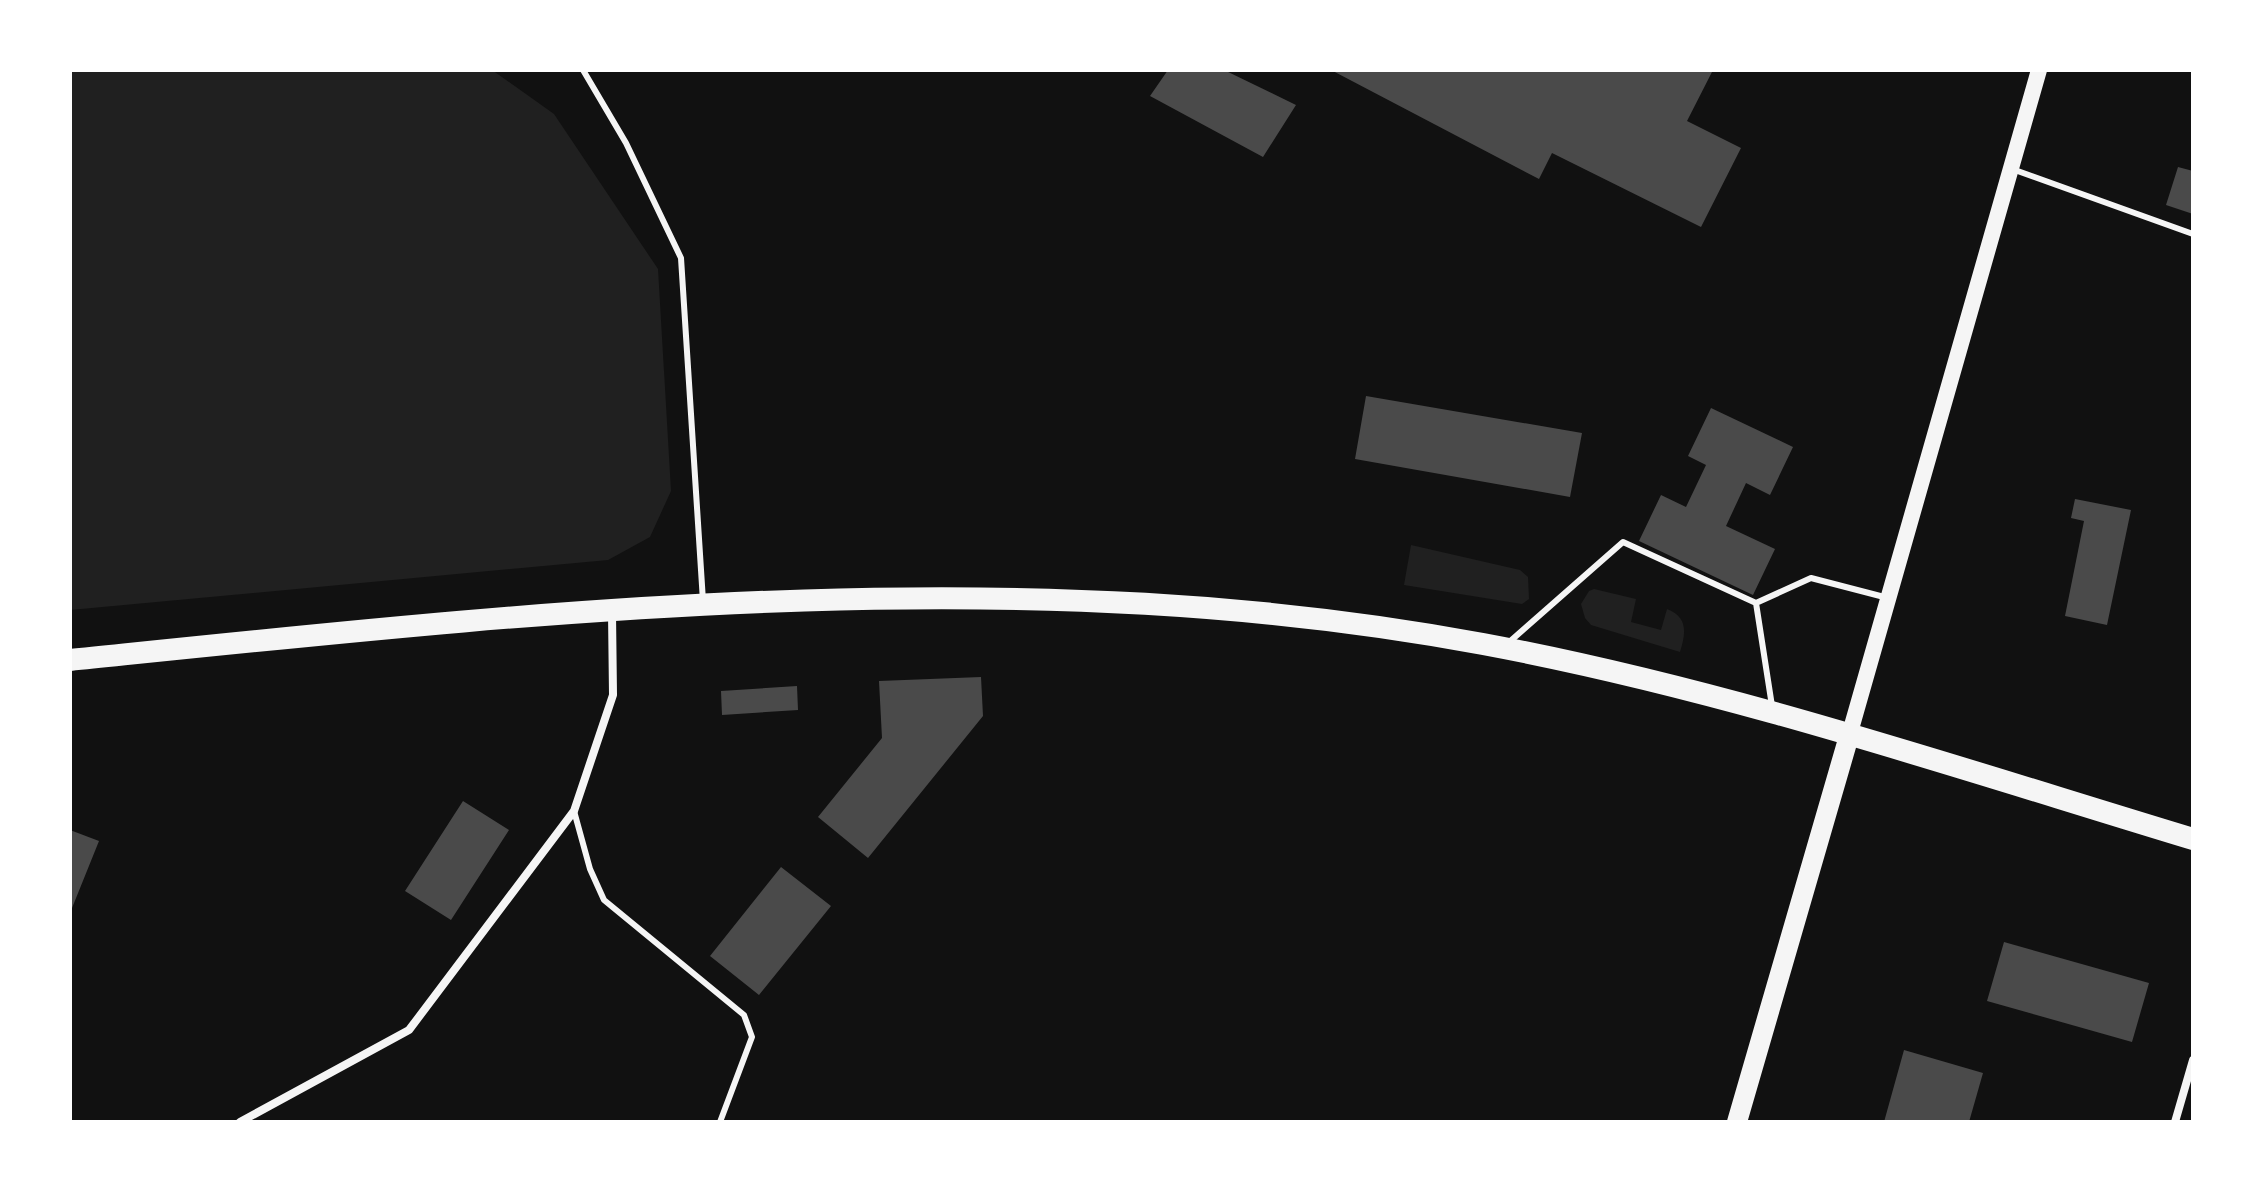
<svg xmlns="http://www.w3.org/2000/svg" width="2263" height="1192" font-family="'IBM Plex Serif',serif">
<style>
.green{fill:#202020}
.building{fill:#4a4a4a}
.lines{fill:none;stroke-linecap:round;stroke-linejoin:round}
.service{stroke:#f5f5f5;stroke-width:6}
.minor{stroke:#f5f5f5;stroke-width:8}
.secondary{stroke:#f5f5f5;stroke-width:16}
.primary{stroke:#f5f5f5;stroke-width:20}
.trunk{stroke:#f5f5f5;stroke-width:22}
</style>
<rect width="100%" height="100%" fill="#111"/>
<!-- green -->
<path class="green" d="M70,70h422l62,44 104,155 13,222 -21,46 -42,23 -538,50z
M1411,545l109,25 8,7 1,22 -7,5 -118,-19z
M1594,589l42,10 -5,23 30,8 6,-21c21,8 19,24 13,43l-89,-27 -6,-7 -4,-14 8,-13z"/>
<!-- building -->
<path class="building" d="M1168,70h56l72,35 -33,52 -113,-61z
M1331,70h382l-26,51 54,27 -40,79 -149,-74 -13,26z
M2178,167l15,4v43l-27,-9z
M1366,396l216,37 -12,64 -215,-38z
M1711,408l82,39 -23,48 -24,-12 -20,43 49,23 -22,46 -114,-54 22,-46 25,12 20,-42 -18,-9z
M2075,499l56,11 -24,115 -42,-9 19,-95 -13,-3z
M981,677l2,39 -115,142 -50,-41 64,-79 -3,-57z
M797,686l1,24 -76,5 -1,-24z
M463,801l46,29 -58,90 -46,-29z
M70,830l29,11 -29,72z
M781,867l50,39 -72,89 -49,-39z
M2004,942l145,41 -17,59 -145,-41z
M1904,1050l79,23 -14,49h-85z"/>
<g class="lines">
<!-- service -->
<path class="service" d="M583,70l43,73 55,115 22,343
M2012,169l181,65
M1756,603l55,-25 77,20
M1507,644l116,-102 133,61 16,103
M574,811l16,58 14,31 140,115 8,22 -32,85"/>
<!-- minor -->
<path class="minor" d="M240,1122l169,-92 165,-219 39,-116 -1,-82
M2175,1122l18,-62"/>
<!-- secondary -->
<path class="secondary" d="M1849,736l190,-666"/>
<!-- primary -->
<path class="primary" d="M1737,1122l112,-386"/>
<!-- trunk -->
<path class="trunk" d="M70,660c467,-48 947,-103 1413,-16 242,45 475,124 710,195"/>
</g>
<!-- border -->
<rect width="2263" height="1192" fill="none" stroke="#ffffff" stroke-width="144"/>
</svg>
